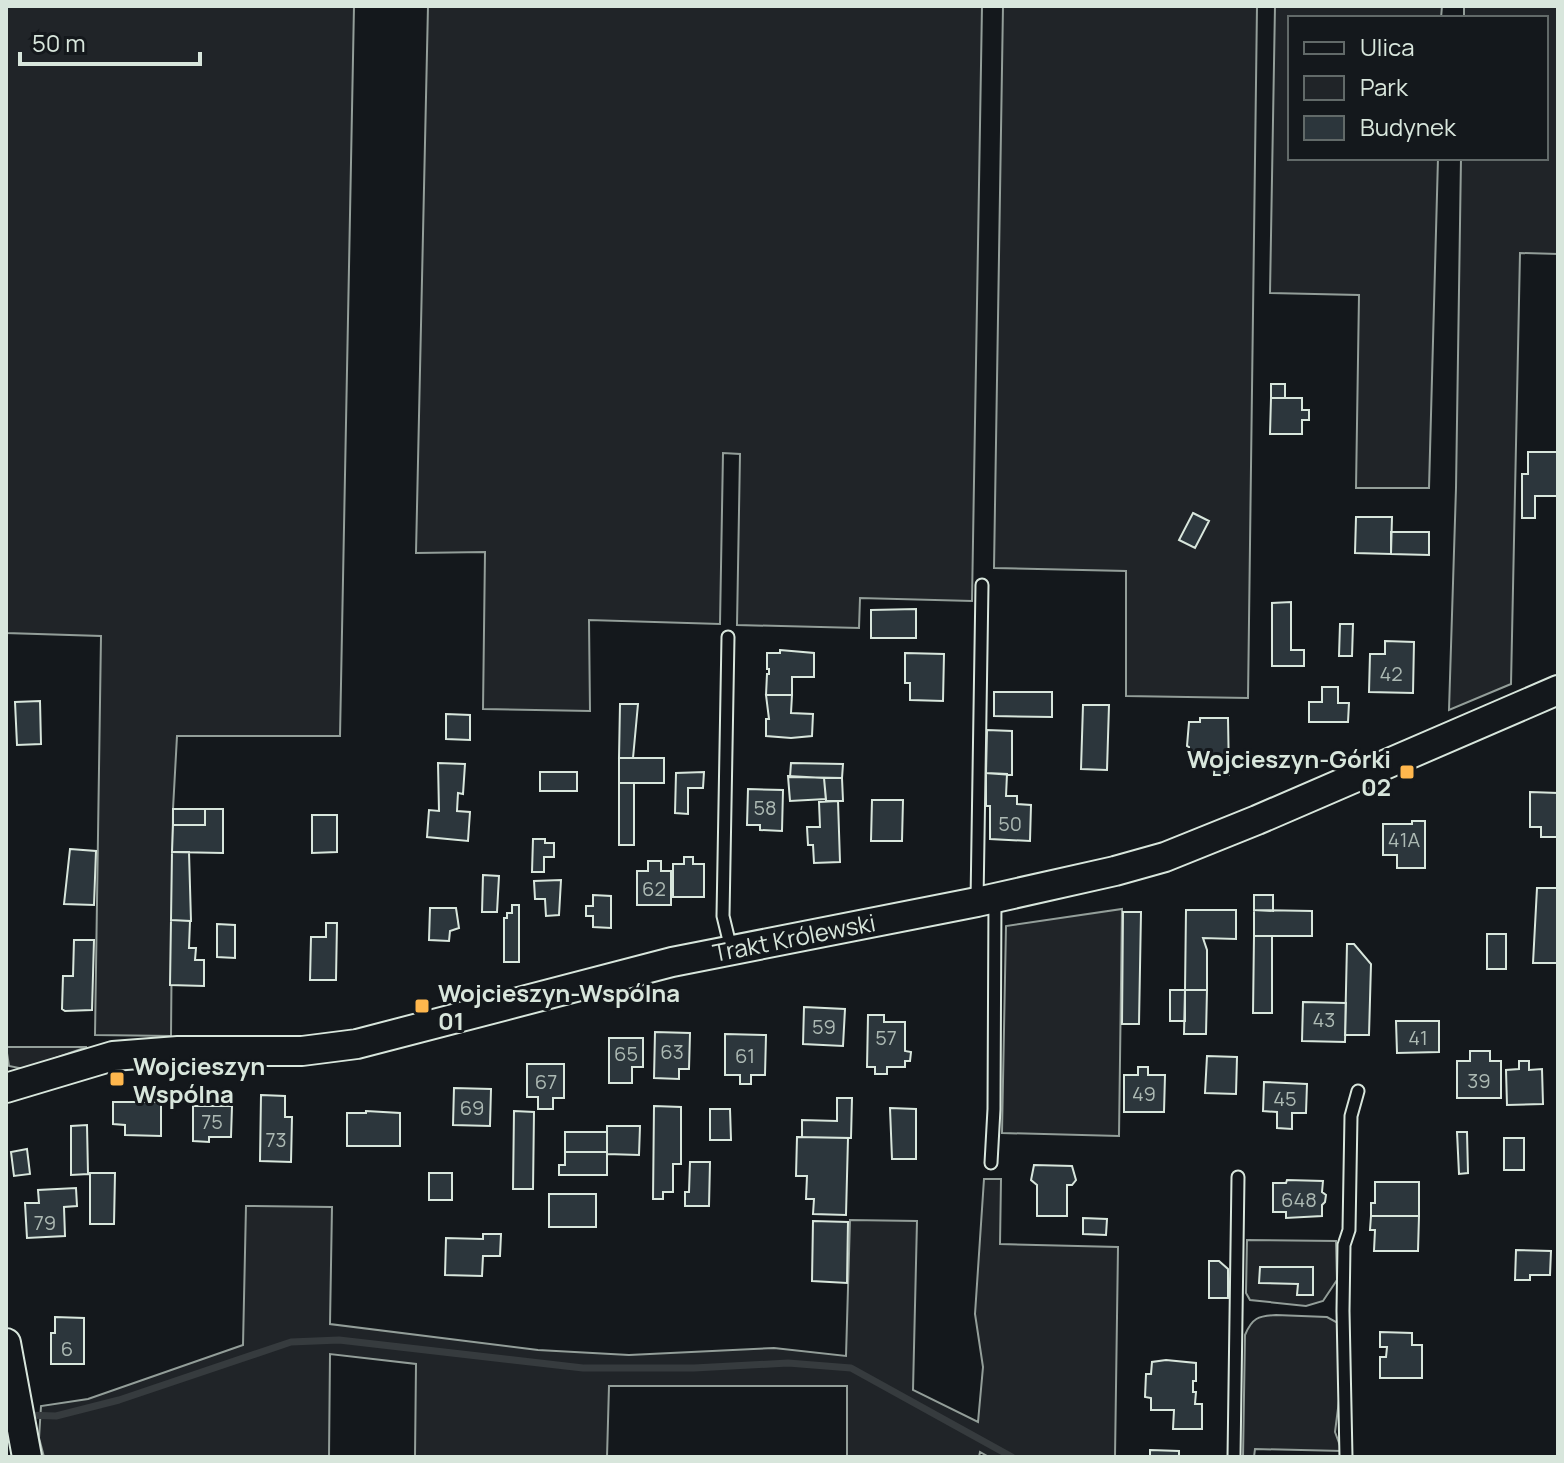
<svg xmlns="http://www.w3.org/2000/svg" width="1564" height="1463" font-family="Manrope,sans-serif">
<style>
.green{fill:#202428;stroke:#939e99;stroke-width:2}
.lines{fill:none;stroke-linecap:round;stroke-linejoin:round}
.stream{stroke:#363b3e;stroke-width:7}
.building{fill:#2c363c;stroke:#d8e6dc;stroke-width:2}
.service-casing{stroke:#d8e6dc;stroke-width:15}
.tertiary-casing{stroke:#d8e6dc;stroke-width:32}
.service{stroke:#14181c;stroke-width:11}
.tertiary{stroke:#14181c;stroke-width:28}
.poi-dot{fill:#ffb74d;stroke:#14181c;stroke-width:3}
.labels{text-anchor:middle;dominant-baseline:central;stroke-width:6;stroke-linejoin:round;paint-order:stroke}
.number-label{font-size:20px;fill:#adbab4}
.poi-label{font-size:24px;font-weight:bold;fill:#d8e6dc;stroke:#14181c;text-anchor:start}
.street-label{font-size:24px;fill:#d8e6dc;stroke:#14181c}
</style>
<rect width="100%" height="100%" fill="#14181c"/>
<!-- green -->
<path class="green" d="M6,6h348l-14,730h-163l-4,73 -2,227 -76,-1 6,-399 -95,-3z
M428,6h554l-10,595 -112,-3 -1,30 -122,-3 3,-171 -17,-1 -3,171 -131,-4 1,91 -107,-2 2,-157 -69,1z
M1003,6h254l-9,692 -122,-2v-125l-132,-3z
M1275,6h167l-1,12h-151v140h148l-9,330h-73l3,-193 -89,-2z
M1464,6h94v248l-38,-1 -9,431 -62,26 7,-222 5,-330h85v-140h-82z
M1122,909l-3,227 -117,-3 4,-207z
M6,1047h81l-63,22 -15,-3z
M984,1179h17l-1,65 118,3 -3,210h-126l-9,-5 -1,5h-132v-71h-238l-2,71h-192l1,-93 -86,-10 -1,103h-285l-5,-19 2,-32 47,-7 155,-54 3,-139 86,1 -2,117 208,26 91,5 145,-7 72,8 4,-136 67,1 -4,169 65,32 5,-55 -8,-53z
M1247,1240l89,1 1,39 -14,21 -17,5 -56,-6 -4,-7z
M1276,1315l51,2 11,6 2,70 -5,39 7,19 -87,-2 -1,8h-11l2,-122c7,-17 13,-19 31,-20z"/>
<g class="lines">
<!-- stream -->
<path class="stream" d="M27,1415l29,1 63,-16 172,-58 48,-2 244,28h111l94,-5 63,5 161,89"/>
</g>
<!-- building -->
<path class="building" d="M1271,384h14v14h-14z
M1271,398h31v12h7v10h-7v14h-32z
M1528,452h30v44h-23v22h-13v-44h6z
M1193,513l16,8 -14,27 -16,-8z
M1356,517h36l-1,37 -36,-1z
M1391,532h38v23l-38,-1z
M1291,602v48h13v16h-32v-63z
M916,609v29h-45v-28z
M1340,624h13l-1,32h-13z
M1385,641l29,1 -1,51 -44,-1 1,-38h15z
M780,650l34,3v24h-22v18h-26l1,-21h2v-5h-2v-16h13z
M905,653l39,1 -1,47 -33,-1v-17h-5z
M1322,687h16v16h11l-1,19h-39v-20h13z
M994,692h58v25l-58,-1z
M766,695h26l-1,18 22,1 -1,22 -21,2 -25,-2v-17h3z
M40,701l1,43 -24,1 -2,-43z
M620,704h18l-5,54h-14z
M1083,705h26l-2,65 -26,-1z
M446,714l24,1v25l-24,-1z
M1200,718h28l1,57h-15l1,-18 -26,-1v-9l-2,-1 2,-24h11z
M987,730l25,1v44l-26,-2z
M619,758h45v25h-45z
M438,763l27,1 -2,30 -5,-1 -1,18 13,1 -2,29 -41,-4 2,-27 10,1z
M791,763l52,1 -1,14 -52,-1z
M540,772h37v19h-37z
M704,772l-1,16h-15v26l-13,-1 1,-40z
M986,773l21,1 -1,22h11v8l14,1 -1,36 -40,-2v-33h-4z
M788,776l36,2 2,21 -36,2z
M824,778h18l1,23h-17z
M619,783h15v62h-15z
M748,789l35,1 -1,41 -22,-1v-5h-13z
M1530,792l28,1 -1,44h-16v-10h-11z
M872,800h31l-1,41h-31z
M838,801l2,61 -26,1 -1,-18h-5l-1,-18h13l-1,-25z
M173,809h32v16h-32z
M205,809h18v44l-51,-1 1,-27h32z
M312,815h25v37l-25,1z
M1412,821h13v47h-28v-13h-14v-31h29z
M533,839h12v4h9v14h-10v15h-12z
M70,849l26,2 -2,54 -30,-1z
M172,852h17l2,69 -20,-1z
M684,857h9v7h11v33h-31v-33h11z
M648,861h13v10h10v34h-34v-34h11z
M483,875l16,1 -2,36h-15z
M561,880l-2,35 -13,1 -1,-17h-10l-1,-18z
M1537,888h21v75h-25z
M593,895l18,1v32l-18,-1v-11h-7v-10h7z
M1254,895h19v16l-19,-1z
M512,905h7v57h-15v-44h3v-5h5z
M430,908h26l3,20 -9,3 -1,10 -20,-1z
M1186,910h50v29l-33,-1 4,12v40h-22z
M1254,910l58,1v25h-58z
M1123,912h18l-2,112h-17z
M171,920l19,1 -1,27h7l-1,12h9v26l-34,-1z
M326,923h11l-1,57h-26l1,-43h15z
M217,924l18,1v33l-18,-1z
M1487,934h19v35h-19z
M1254,936h18v77h-19z
M74,940h20l-2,70 -27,1 -3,-2 1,-33h10z
M1347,944h7l17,20 -2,71h-24z
M1170,990h15v31h-15z
M1185,990h22l-1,44h-22z
M1303,1002l43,1 -1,39 -43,-1z
M804,1007l41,2 -2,37 -40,-2z
M868,1015h16v7h21v29l6,1 -1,9h-5v6h-18v7h-12v-7h-8z
M1396,1021h43v31l-42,1z
M655,1032l35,1 -1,36h-10v10l-25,-1z
M725,1034l41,1 -1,40h-14v9h-11v-9h-15z
M609,1038h34v29h-11v16h-23z
M1470,1051h20v10h11v37h-44v-37h13z
M1207,1056l30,1 -1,37 -31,-1z
M1519,1061h10v9l13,-1 1,35 -36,1 -1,-35 13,-1z
M527,1064h37v34h-11v11h-15v-12h-11z
M1138,1067h10v8h17l-1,37h-40v-37h14z
M1264,1082l43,2 -1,29h-14v16l-15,-1v-16l-14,-1z
M454,1088l37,1 -1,37 -37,-1z
M261,1095l24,1v21h7l-1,45 -31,-1z
M837,1098h15l-1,40 -49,-1v-17l35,1z
M113,1102h48v34l-36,-1v-10l-12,-1z
M193,1106h39l-1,31h-22v5l-16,-1z
M654,1106l27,1v57h-8v28h-10v7h-10z
M890,1108l26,1v50h-24z
M710,1109h20l1,31h-21z
M366,1111l34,2v33h-53v-33h19z
M514,1111l20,1 -1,77h-20z
M87,1125l1,49 -17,1v-49z
M607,1126h33l-1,29 -32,-1z
M565,1132h42v20h-42z
M1457,1132h10l1,41 -9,1z
M797,1137l51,1 -2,77 -33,-1 1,-15h-8l1,-23h-11z
M1504,1138h20v32h-20z
M27,1149l3,25 -16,2 -3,-24z
M565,1152h42v23h-48v-10h6z
M690,1162h20l-1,44h-24v-14h4z
M1034,1165l38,1 4,14 -4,5h-5v31h-30v-31l-6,-5z
M90,1173h25l-1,51h-24z
M429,1173h23v27h-23z
M1287,1180l36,1 -1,11 4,3 -1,7 -3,3v11l-36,2v-6h-13v-29h13z
M1375,1182h44v34h-48v-13h4z
M76,1188l1,18 -13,1 1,29 -38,2 -2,-35h14l-1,-13z
M549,1194h47v33h-47z
M1371,1216h48l-1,35h-44l1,-21h-5z
M1083,1218l24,1 -1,16 -23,-1z
M813,1221l35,1 -1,61 -35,-2z
M483,1234h18l-1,22h-17l-1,20 -37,-1 1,-37 37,1z
M1516,1250l35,1 -1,24h-20v5h-15z
M1209,1261h10l9,8v29h-19z
M1260,1267h53v28h-16l1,-11 -39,-1z
M55,1317l29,1v46h-33v-31h4z
M1380,1332l32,1v12h10v33h-42v-21h6l1,-10h-7z
M1166,1360l30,3v18h-3v11h3l-1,12h7v25h-29l1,-19h-23v-12l-6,-1 1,-23h5l1,-12z
M1150,1450l29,1v6h-29z"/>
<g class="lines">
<!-- service casing -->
<g class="service-casing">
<path id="service" d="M728,637l-5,279 8,33
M977,901l5,-316
M991,1163l3,-54 1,-212
M1234,1457l4,-280
M1346,1457l-3,-146 1,-66 5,-15 2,-114 7,-25"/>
</g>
<!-- tertiary casing -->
<g class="tertiary-casing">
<path id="tertiary" d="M6,1088l107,-32 65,-5h124l55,-7 315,-82 305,-60 138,-31 50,-14 92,-37 301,-130
M6,1343l21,114"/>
</g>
<!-- service -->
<use href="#service" class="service"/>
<!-- tertiary -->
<use href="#tertiary" class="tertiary"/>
</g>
<!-- markers -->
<g class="poi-dot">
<rect x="1399" y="764" width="16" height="16" rx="4"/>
<rect x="414" y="998" width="16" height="16" rx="4"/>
<rect x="109" y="1071" width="16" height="16" rx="4"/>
</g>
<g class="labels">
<!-- number labels -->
<g class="number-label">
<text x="1391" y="673">42</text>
<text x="765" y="807">58</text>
<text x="1010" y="823">50</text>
<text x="1404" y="839">41A</text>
<text x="654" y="888">62</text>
<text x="1324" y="1019">43</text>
<text x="824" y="1026">59</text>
<text x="886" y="1037">57</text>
<text x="1418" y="1037">41</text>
<text x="672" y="1051">63</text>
<text x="626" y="1053">65</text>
<text x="745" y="1055">61</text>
<text x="1479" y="1080">39</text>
<text x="546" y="1081">67</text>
<text x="1144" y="1093">49</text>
<text x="1285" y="1098">45</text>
<text x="472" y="1107">69</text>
<text x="212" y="1121">75</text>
<text x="276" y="1139">73</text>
<text x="1299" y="1199">648</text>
<text x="45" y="1222">79</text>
<text x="67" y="1348">6</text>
</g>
<!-- poi labels -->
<g class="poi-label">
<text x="1391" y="758" text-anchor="end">Wojcieszyn-Górki<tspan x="1391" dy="28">02</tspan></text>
<text x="438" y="992">Wojcieszyn-Wspólna<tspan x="438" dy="28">01</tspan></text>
<text x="133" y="1065">Wojcieszyn<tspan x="133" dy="28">Wspólna</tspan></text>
</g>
<!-- street labels -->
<g class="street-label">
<text transform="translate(794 937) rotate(-11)">Trakt Królewski</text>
</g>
</g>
<!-- border -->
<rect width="1564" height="1463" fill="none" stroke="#d8e6dc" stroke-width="16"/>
<!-- legend -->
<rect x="1288" y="16" width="260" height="144" fill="#14181c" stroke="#626a69" stroke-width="2"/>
<rect x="1304" y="42" width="40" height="12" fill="#14181c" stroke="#626a69" stroke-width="2"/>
<text x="1360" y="56" font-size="24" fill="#d8e6dc">Ulica</text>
<rect x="1304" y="76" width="40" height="24" fill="#202428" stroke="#626a69" stroke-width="2"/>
<text x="1360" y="96" font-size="24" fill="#d8e6dc">Park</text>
<rect x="1304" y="116" width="40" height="24" fill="#2c363c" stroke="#626a69" stroke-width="2"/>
<text x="1360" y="136" font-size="24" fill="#d8e6dc">Budynek</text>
<!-- scale -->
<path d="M20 52v12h180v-12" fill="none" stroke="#d8e6dc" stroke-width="4"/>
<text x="32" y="52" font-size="24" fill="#d8e6dc" stroke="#14181c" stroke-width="6" paint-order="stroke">50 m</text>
</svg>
